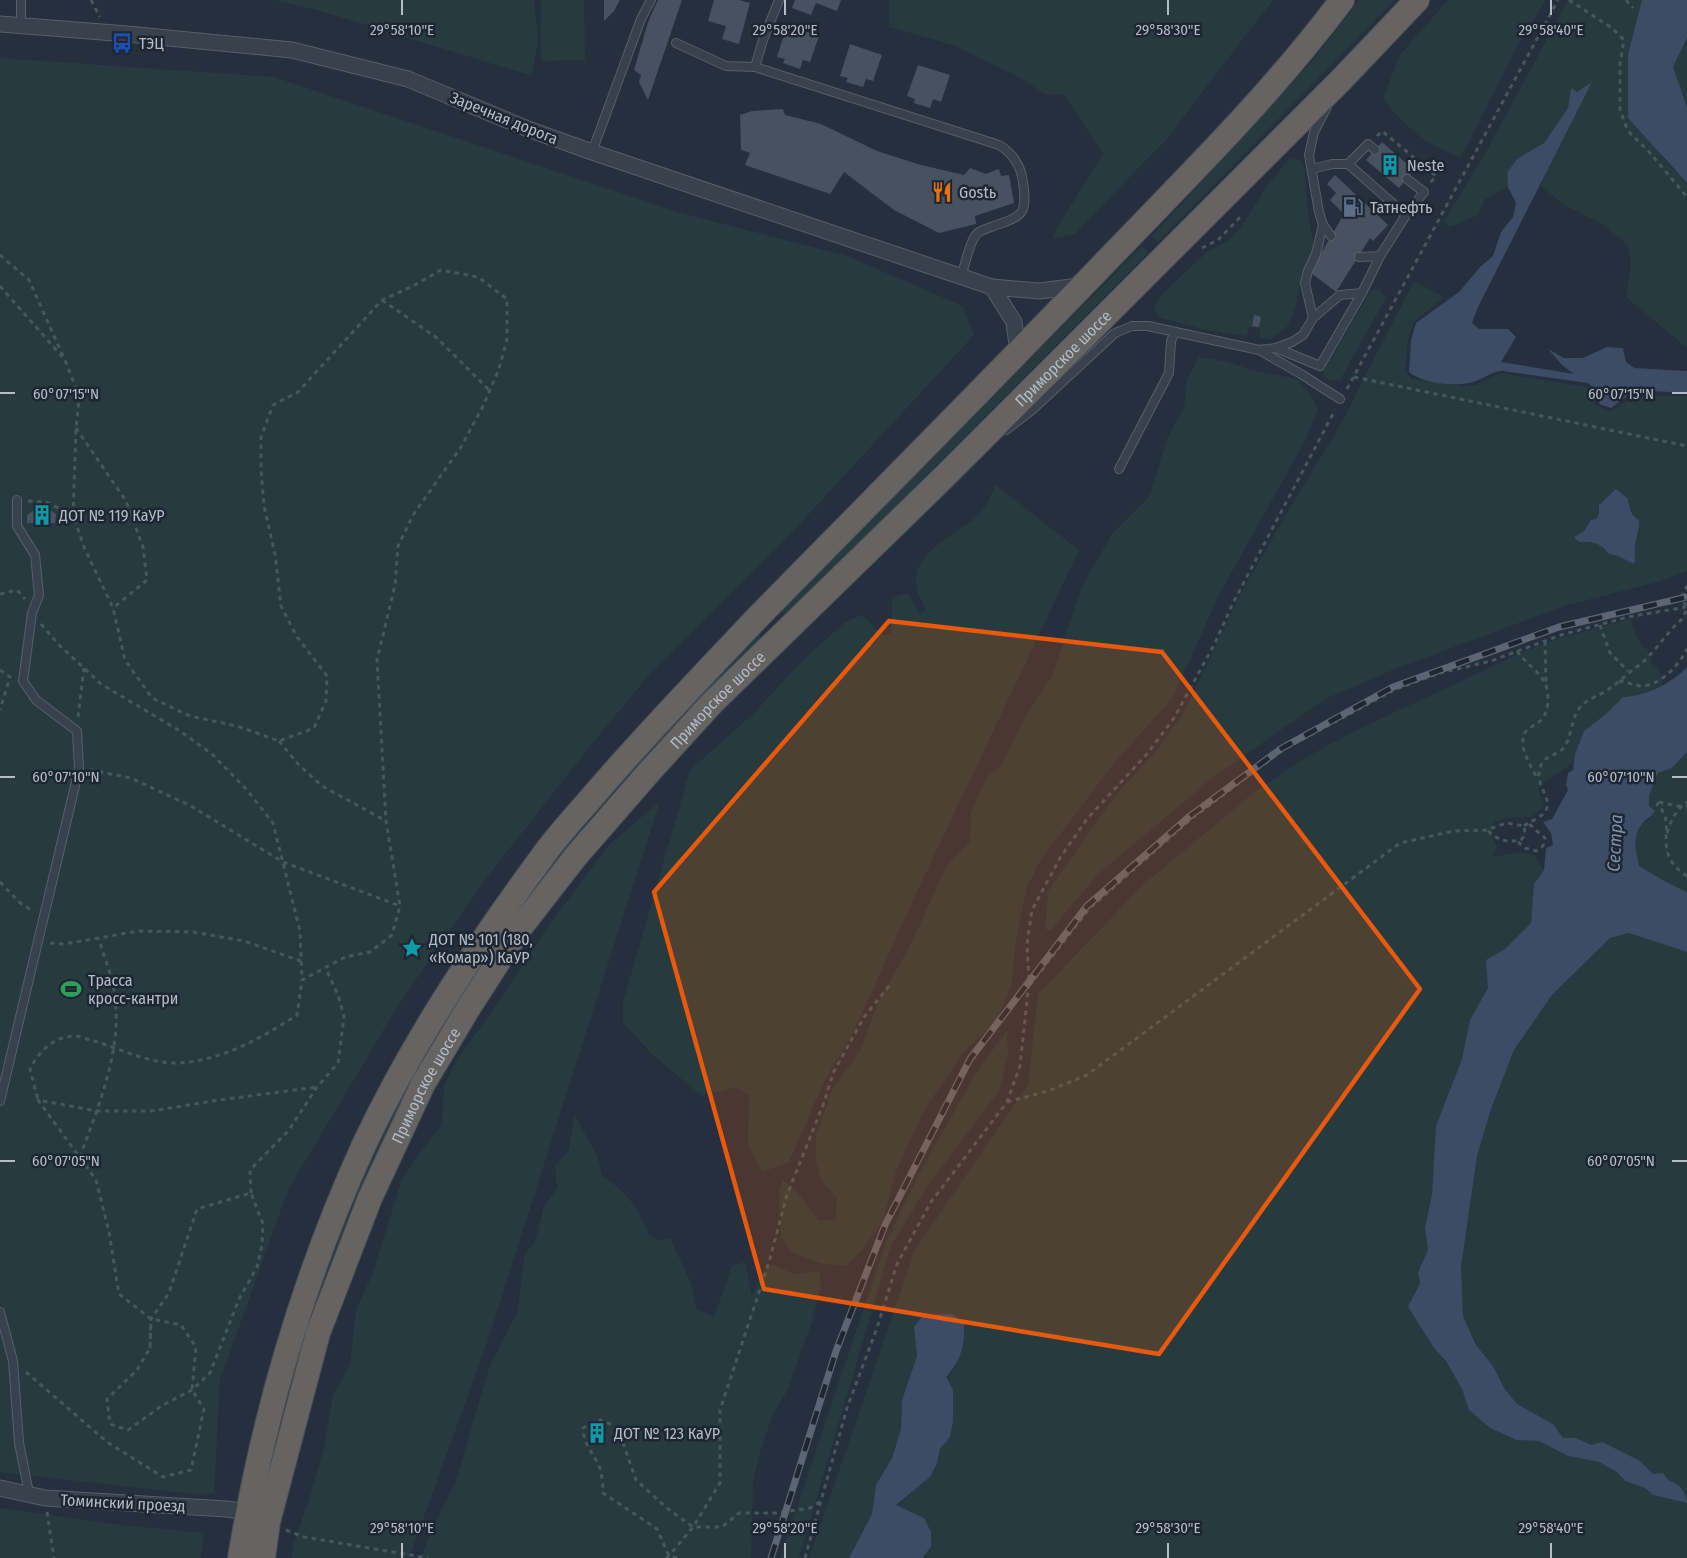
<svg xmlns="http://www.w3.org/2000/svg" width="1687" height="1558" font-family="'Fira Sans Condensed',sans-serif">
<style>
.green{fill:#273b3e;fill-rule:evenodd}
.water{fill:#3c4c65}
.building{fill:#475261}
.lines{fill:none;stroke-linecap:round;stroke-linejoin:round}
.service-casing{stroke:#575f6b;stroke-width:10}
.minor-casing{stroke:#575f6b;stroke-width:17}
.trunk-casing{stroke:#444c58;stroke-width:26}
.path{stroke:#45585b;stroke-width:3;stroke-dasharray:4.5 4.5;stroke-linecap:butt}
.service{stroke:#39414d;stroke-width:8}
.minor{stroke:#39414d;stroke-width:15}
.trunk{stroke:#656462;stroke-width:24}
.rail-casing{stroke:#5c6574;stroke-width:7}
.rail{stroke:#1e2632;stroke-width:4.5;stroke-dasharray:14;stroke-linecap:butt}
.marked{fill:#e8590c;fill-opacity:0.2;stroke:#e8590c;stroke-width:4.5;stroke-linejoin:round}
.ticks{fill:none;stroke:#b5bcc8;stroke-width:2}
.labels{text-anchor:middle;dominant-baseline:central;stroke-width:5;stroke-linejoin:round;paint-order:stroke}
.poi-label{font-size:16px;fill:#b5bcc8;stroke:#1e2632;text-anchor:start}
.street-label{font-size:16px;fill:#b5bcc8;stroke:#1e2632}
.water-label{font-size:18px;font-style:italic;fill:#7e92ae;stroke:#1e2632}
.ticks-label{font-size:15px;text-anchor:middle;fill:#b5bcc8;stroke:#1e2632;stroke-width:5;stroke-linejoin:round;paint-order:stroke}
</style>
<rect width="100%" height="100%" fill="#252f3d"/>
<!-- green -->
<path class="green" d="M275,0h259l4,40 -6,36 -215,-66z
M541,0h43l1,60 -44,1z
M889,0h384l-108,141 -91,93 -21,5 3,-10 47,-75 -39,-60 -18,1 -25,-17 -68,-33 -64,-18z
M1359,0h36l-237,242 -6,-6 162,-177z
M1448,0h98l-28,45 -57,112c-33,-10 -57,-31 -78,-58l16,-43z
M1568,0h78l15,156 26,27v165l-61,-51 5,-32 -3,-20 -26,-21 -39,-20 -23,-19 51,-102 -14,9 -6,-3 -3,19 -24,35 -37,30 1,14 -23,12 -7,16 -28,12 -7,-5 38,-61z
M1687,38v69l-14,-40z
M0,58l274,19 407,136 166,43 116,50 11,29 -192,208 -129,127 -61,74 -105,133 -88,127 -111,186 -68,190 -6,113 -21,1 -193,-22z
M1289,159l11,1 5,10 3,44 5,26 -1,14 -10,20 -7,35 -8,18 -16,12 -12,-1 1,-9 -11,-2 -2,9 -42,-6 -47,-13 -4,-11 10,-14 45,-42 18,-8 15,-16 23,-37z
M1142,246l7,6 -363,364 -6,-5z
M1414,281l30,16 -30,25 -6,17 -3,32 6,8 50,7 15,-1 24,-12 87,14 11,8 -3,10 16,6 26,-16 50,1v175l-29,11 -91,23 -172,64 -70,30 -114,80 -114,96 -46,55 -6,-1 3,-38 67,-95 44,-48 25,-36 56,-117 51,-89 45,-73zM1616,490l15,18 8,27 -4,14 -1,15 -16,-8 -9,-2c-9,-12 -21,-14 -35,-17 13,-8 26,-17 25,-32z
M1371,290h8l7,8 -46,82 -10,1 -8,-7z
M1198,357l31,5 22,8 46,9 14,16 7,14 -13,32 -86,154 -47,104 -58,64 -74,98 -13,26 -11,52 -4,43 -13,37 -36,34 -40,59 -27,59 -13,50 -22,30 -15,15 -26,-3 -27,-10 -12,-15 -2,-46 4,-12 15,13 21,27h16l2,-22 -16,-19 -5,-18v-26l16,-45 29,-41 18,-48 32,-57 35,-77 24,-26 1,-29 16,-35 14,-10 28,-56 24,-37 29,-88 30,-52 37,-37 18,-58 17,-32 3,-27z
M996,485l83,65 -164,346 -61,135 -30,51 -35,80 -27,10 -14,-28 1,-49 -13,-8 -34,9 -47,-39 -32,-34v-21l67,-232 63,-56 46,-50 46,-42 17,-7 21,20 8,-1 1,-37 16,-4 12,21 6,-4c-2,-5 -6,-11 -8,-17 -13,-40 39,-57 61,-79 8,-8 12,-20 17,-29z
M1631,619c4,13 6,24 17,31l4,13 7,6 4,16 -24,11 -16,1 -17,17 -22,17 -11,32 -29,19 -6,8 6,16 -12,11 -26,1 -12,4 -2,15 5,9 -4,11 26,-5 15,3 10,15 -10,14 -3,40 -26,25 -18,11 1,28 -18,32 -8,39 -26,67 -4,69 -7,32 3,23 -10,22 2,11 -12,24 26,41 12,13 16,28 7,21 48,30 22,1 29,15 31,6 18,10 8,9 20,7 8,7 34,8v55h-765l9,-11 -7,-29 -28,-12 34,-29 7,-14 3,-14 10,-12 -5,-60 11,-10 8,-43 -11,-10 -30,1 -9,12 3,29 -15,44 -1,29 -9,29 -16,27 -4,29 -23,44h-40l106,-308 113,-165 10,-91 107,-111 106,-88 52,-36 54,-29 168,-79 36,-13z
M757,633l6,6 -301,363 -183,438 -24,76 47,-185 50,-136 54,-113 50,-85 104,-149 75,-88z
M1687,752v140l-19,-9 -29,-17c-4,-17 -8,-39 11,-47l-1,-23 9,-23 14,-5z
M660,801l-173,542 -78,215h-117l1,-13 15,-42 16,-56 9,-52 17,-31 6,-54 16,-35 30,-96 19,-28 21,-26 2,-40 14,-27 33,-45 58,-88 60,-80z
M1629,933l58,19v546l-18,-17 -16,-7 -13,-13 -49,-16 -15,-7h-13l-10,-14 -36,-20 -13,-16 -11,-22 -17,-21 -13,-29 -2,-49 16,-111 14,-47 23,-59 38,-55 58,-57z
M1007,1030l1,24 -9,37 -68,90 -40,65 -92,312h-19l106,-316 34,-70 56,-99z
M574,1114l24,43 4,18c26,20 35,29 47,60l11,6 10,-3 21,45 5,26 18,8 18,-51 13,-4 7,34 9,-21 11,-11 21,10 27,-3 1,16 -9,35 -25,69 -15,25 -12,36 -7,30 -2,76h-330l10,-27 25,-50 34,-116 27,-52 8,-59 10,-12 8,-33 14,-21 -2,-22 14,-16z
M0,1508l113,16 91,9 -3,25h-201z"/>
<!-- water -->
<path class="water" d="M1642,0h45v38l-14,29 14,40v76l-59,-65v-63z
M1592,82l-114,225 -6,16 7,6h29l8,8 -15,25 73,12 -12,-9 -14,-16 16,9h19l24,-11 16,1 3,14 8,6 53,3v22l-52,-3 -24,18 -12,-4 2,-10 -13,-11 -85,-12c-11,0 -20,8 -30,11 -19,5 -49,2 -64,-10l2,-32 5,-17 43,-31 22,-26 12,-10 8,-24 12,-15 3,-14 -8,-16 -1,-14 10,-14 27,-16 24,-35 3,-20 6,4z
M1616,489l11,9 5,16 7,7c0,10 -3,18 -4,27 -1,6 1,10 -1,16l-16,-8 -9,-2c-9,-11 -16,-13 -30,-12l-5,-5 10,-6 7,-11 5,-1 3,-6v-8z
M1687,667v85l-15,16 -14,5 -9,23v10l6,5c-5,7 -9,8 -13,13 -10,12 -6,28 -3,42l29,17 19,9v60l-58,-19 -19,5 -58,57 -38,55 -23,59 -14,47 -16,111 2,49 13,29 17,21 11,22 13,16 36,20 10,14h13l15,7 11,-3 38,19 13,13 10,-1 6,8c10,2 18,12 18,22l-34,-8 -8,-7 -20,-7 -8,-9 -18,-10 -31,-6 -29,-15 -22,-1 -27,-12 -21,-18 -7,-21 -16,-28 -12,-13 -26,-41 12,-24 -2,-11 10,-22 -3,-23 7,-32 4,-69 26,-67 8,-39 18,-32 -2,-28 19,-11 26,-26 3,-39 10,-14 2,-22 7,-3 -2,-12 -8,-11 9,-3 16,-29 -2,-5 2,-12 5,-3 2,-16 9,-23 22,-17 17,-17c24,-1 47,-13 64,-30z
M953,1314l11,10c1,22 -3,37 -18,53l7,13v31l-3,16 -10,12 -3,14 -7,14 -34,28 28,13 7,14v15l-9,11h-73l23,-44 4,-29 16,-27 9,-29 1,-29 15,-44 -3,-29 9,-12z"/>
<!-- building -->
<path class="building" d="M604,0h16l-6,11 -10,10z
M658,0h24l-34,100 -9,-18 2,-7 -7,-5 14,-48z
M714,0h25l11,3 -11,41 -17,-5 4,-13 -18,-5z
M795,0h46l-4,11 -21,-8 -5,12 -19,-7z
M787,25l32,11 -9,26 -7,-2 -3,9 -17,-6 2,-4 -8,-2z
M850,44l32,11 -9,26 -7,-2 -3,8 -17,-5 2,-4 -8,-2z
M918,65l32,10 -9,27 -8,-3 -3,9 -16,-5 1,-4 -8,-3z
M783,109l2,6 36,9 56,27 44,14 43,10 6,-7 16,6 13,-5 2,7 8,-1 5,28 -39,13 1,8 -37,9 -45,-23 -50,-38 -14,22 -85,-29 5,-12 -9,-3 -1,-35 12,-4z
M1382,142l32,28 -15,18 -33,-28z
M1335,175l53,50 -15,16 -3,-3 -34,54 -26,-20 34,-58 -14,-14 6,-7 -9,-9z
M1254,315l7,2 -2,10 -7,-1z
M42,505l14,9 -1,9h-28v-8z
M601,1424l5,12 -13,5 -5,-12z"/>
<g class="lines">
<!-- service casing -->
<g class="service-casing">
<path id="service" d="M21,25v-25
M676,43l50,23 29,1 244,78c15,9 22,21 24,37 5,35 -2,34 -32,45 -6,2 -13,4 -16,9 -7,11 -9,27 -14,40
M755,67l8,-27 16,-40
M1327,107l-13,25 -5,23 10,57 4,13 8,11
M592,152l49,-133 10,-19
M1348,164l20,-20 7,6
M1312,169l20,-5h16l58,51
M1380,256l26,-41 18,-23 -17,-13
M1313,318l-8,-35 3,-12 8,-17 7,-29
M1276,348l44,18 42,-73
M1259,350l42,24 39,25
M1006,430l26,-20 83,-77 17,-7h16l111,24 17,-2 16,-6 11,-7 10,-17 27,-23 22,-2 18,-37 -21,1
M1119,469l50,-96 2,-32 4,-9
M0,1101l79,-332 -2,-38 -41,-31 -13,-19 9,-68 7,-18 -4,-40 -18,-29v-26
M0,1312l13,49 6,82 10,50"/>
</g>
<!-- minor casing -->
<g class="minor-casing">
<path id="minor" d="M0,24l127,10 165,16 116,29 120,50 64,23 400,135 47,4 41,-5
M992,287l22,35 4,31
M0,1488l45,10 181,11 22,3"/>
</g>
<!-- trunk casing -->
<g class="trunk-casing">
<g id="trunk">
<path d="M240,1558c23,-141 64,-281 123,-411 49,-105 116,-205 185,-298 16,-21 34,-40 51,-60 51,-59 105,-115 159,-172 112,-114 224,-227 335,-342 85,-89 175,-176 249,-275"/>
<path id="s1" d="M263,1558l5,-36 50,-189 52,-135 53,-114 46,-77 51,-79 56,-72 74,-85 62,-68 233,-227 397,-397 75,-79"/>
</g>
</g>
<!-- path -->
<path class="path" d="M91,0l9,17
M1569,0l43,28 12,12 -4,23v47l8,21 23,23 36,43
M1626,0l7,8
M1377,136l5,-5 54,45 -6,7
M1202,248l16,-8 24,-25
M0,255l29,25 34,76
M0,286l65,74 11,28 3,12 -3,28 -3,87 11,32 29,61 12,52 27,38 38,18 47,10 42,15 35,-13 12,-27 1,-25 -30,-39 -16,-31 -6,-52 -11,-48 -3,-36v-33l12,-32 25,-13 84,-92 33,-15 26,-15 37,7 29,22v40l-8,30 -16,37 -22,41 -48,68 -15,31 -3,39 -18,75 9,161 14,85 -8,29 -22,17 -25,5 -43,23 -5,35c-35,23 -76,46 -119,48 -28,1 -57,-14 -84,-22 -6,-1 -13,-5 -18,-5 -22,0 -37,15 -46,33l8,31
M382,300l55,38 53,53
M1354,377l333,69
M1347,389l211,-389
M76,428l50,73 17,46 4,33 -34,28
M28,501l18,1 27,13
M0,594l17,-4 8,9
M41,624l17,20 43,40 79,47 32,23 35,36 26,33 27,108 2,49
M1600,625l10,28 18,18
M1545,641l1,41
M1517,651c8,12 21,19 28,32 5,11 4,32 -6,39 -5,4 -12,6 -15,12 -5,15 7,32 13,44
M0,670l10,7 -10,33
M1619,681c8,1 15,5 24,5 19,-2 36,-21 44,-37
M78,717l6,-49
M279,741l19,23 24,22 64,35
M90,770l41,8 60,28 92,56 117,44
M1659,802l-2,3c23,18 -9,46 30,71
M1659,802l18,4h10
M1524,826c6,-5 14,-7 19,-12 15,-15 -13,-28 -1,-51 5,-8 17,-8 22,-16 9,-12 6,-30 18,-42 6,-6 16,-9 24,-14 11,-7 21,-17 32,-25 16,-12 28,-33 44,-47l4,-8 -3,-19 4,-6
M1667,833c4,-12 8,-23 20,-31
M1518,842l7,6 11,3 7,-5 2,-8 -17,-15
M0,882l19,20 15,10
M50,943l14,1 75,-13 54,1 51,9 57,20
M1030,985l59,-76 102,-90 92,-69 111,-60 46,-17 51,-12 70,-26 67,-18 58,-10
M1007,1102l41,-11 39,-16 313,-232 54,-12 33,-1 19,-7 18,3 1,9 -4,5c-15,3 -24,0 -34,-10
M80,1157c18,-50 42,-106 35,-160 -2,-20 -11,-39 -16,-58
M251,1193l-1,-23 39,-40 28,-43 21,-24 6,-46 -6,-22 -12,-26
M150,1348l1,-29 18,-26 28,-84 54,-16 12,31 -1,21 -5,22 -18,32 -29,74 -18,17 -29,15 -35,25 -18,-6 -3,-25 30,-29 13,-22 1,-29
M26,1372l81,70 56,35 28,-7 13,-61 -12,-19 4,-43 -15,-22 -30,-6 -32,-25 -10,-62 -13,-52 -58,-80 59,11h55l60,-10 105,-14
M47,1512l7,46
M286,1530l18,7 124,21
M666,1558l3,-2 24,-29 27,-44v-73l49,-148 18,-67 38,-95 8,-27 31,-56 26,-32
M677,1558l-8,-2 -12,-27 -54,-36c0,-8 -1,-17 -3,-25 -6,-14 -17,-24 -17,-40l17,-8 13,5 8,12 15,43 32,29 25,18h29l17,-14h37l34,-5 11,-7
M805,1558l42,-150 30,-80 20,-64 34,-62 76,-100 13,-36 9,-84 -2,-38 5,-34 28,-52 27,-39 60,-65 27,-36 41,-75 18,-40 102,-193"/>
<!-- service -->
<use href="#service" class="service"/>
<!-- minor -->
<use href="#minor" class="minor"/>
<!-- trunk -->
<use href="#trunk" class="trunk"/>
<!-- rail casing -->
<g class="rail-casing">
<path id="rail" d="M771,1558l65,-207 49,-126 85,-166 117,-153 103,-90 92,-68 111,-61 166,-60 128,-30"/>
</g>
<!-- rail -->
<use href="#rail" class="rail"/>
</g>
<!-- marked area -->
<path class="marked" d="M889,621l273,31 258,337 -261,365 -395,-65 -110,-397z"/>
<!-- ticks -->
<path class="ticks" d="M402,0v15M785,0v15M1168,0v15M1551,0v15M0,393h15M1672,393h15M0,777h15M1672,777h15M0,1161h15M1672,1161h15M402,1543v15M785,1543v15M1168,1543v15M1551,1543v15"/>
<!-- icons -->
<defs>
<g id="bus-bare" transform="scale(1.62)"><path d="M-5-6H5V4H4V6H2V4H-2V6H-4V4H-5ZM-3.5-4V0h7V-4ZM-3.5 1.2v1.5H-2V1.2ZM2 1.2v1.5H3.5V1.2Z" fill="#1a4fb4" stroke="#1e2632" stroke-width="2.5" paint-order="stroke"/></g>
<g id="building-bare" transform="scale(1.62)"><path d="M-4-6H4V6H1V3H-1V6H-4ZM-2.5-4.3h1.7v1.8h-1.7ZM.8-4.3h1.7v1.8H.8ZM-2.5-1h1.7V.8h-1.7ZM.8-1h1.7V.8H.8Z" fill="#0f9aa8" stroke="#1e2632" stroke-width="2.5" paint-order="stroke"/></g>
<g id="restaurant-bare" transform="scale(1.62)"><path d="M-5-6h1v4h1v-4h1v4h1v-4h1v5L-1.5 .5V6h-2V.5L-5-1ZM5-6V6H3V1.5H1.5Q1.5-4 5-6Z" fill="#e8710a" stroke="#1e2632" stroke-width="2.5" paint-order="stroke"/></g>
<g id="fuel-bare" transform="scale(1.62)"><path d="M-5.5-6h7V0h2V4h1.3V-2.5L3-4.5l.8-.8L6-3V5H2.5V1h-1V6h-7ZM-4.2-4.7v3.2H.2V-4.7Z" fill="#5c6f8a" stroke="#1e2632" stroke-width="2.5" paint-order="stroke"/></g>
<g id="sight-bare" transform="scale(1.62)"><path d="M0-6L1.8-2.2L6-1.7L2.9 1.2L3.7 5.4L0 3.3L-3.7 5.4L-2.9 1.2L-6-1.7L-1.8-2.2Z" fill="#0f9aa8" stroke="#1e2632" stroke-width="2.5" paint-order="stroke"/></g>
<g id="stadium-bare" transform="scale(1.62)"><path d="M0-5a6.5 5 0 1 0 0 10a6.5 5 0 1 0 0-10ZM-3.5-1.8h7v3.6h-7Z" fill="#2e9e5b" stroke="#1e2632" stroke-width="2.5" paint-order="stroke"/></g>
</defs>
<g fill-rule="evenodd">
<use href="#bus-bare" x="122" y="43"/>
<use href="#building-bare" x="1390" y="165"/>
<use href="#restaurant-bare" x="942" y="192"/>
<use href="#fuel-bare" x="1353" y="207"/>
<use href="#building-bare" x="42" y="515"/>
<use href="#sight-bare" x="412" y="948"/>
<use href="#stadium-bare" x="71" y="989"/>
<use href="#building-bare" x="597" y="1433"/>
</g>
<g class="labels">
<!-- poi labels -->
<g class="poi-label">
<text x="139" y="43">ТЭЦ</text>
<text x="1407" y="165">Neste</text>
<text x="959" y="192">Gostь</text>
<text x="1370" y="207">Татнефть</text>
<text x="59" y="515">ДОТ № 119 КаУР</text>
<text x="429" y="939">ДОТ № 101 (180,<tspan x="429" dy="18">«Комар») КаУР</tspan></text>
<text x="88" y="980">Трасса<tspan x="88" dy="18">кросс-кантри</tspan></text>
<text x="614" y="1433">ДОТ № 123 КаУР</text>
</g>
<!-- street labels -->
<g class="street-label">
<text transform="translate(504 118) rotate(22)">Заречная дорога</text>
<text stroke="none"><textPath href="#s1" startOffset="1474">Приморское шоссе</textPath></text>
<text stroke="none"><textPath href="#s1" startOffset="988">Приморское шоссе</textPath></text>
<text stroke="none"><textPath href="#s1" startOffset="502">Приморское шоссе</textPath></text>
<text transform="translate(123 1503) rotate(3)">Томинский проезд</text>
</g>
<!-- water labels -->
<g class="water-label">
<text transform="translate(1615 843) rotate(-87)">Сестра</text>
</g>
</g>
<g class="ticks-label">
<text x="402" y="35">29°58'10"E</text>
<text x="785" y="35">29°58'20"E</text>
<text x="1168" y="35">29°58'30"E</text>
<text x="1551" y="35">29°58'40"E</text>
<text x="66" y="399">60°07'15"N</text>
<text x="1621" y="399">60°07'15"N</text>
<text x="66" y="782">60°07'10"N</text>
<text x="1621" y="782">60°07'10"N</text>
<text x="66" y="1166">60°07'05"N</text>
<text x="1621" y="1166">60°07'05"N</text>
<text x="402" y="1533">29°58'10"E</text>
<text x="785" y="1533">29°58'20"E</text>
<text x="1168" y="1533">29°58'30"E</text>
<text x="1551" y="1533">29°58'40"E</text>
</g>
</svg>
